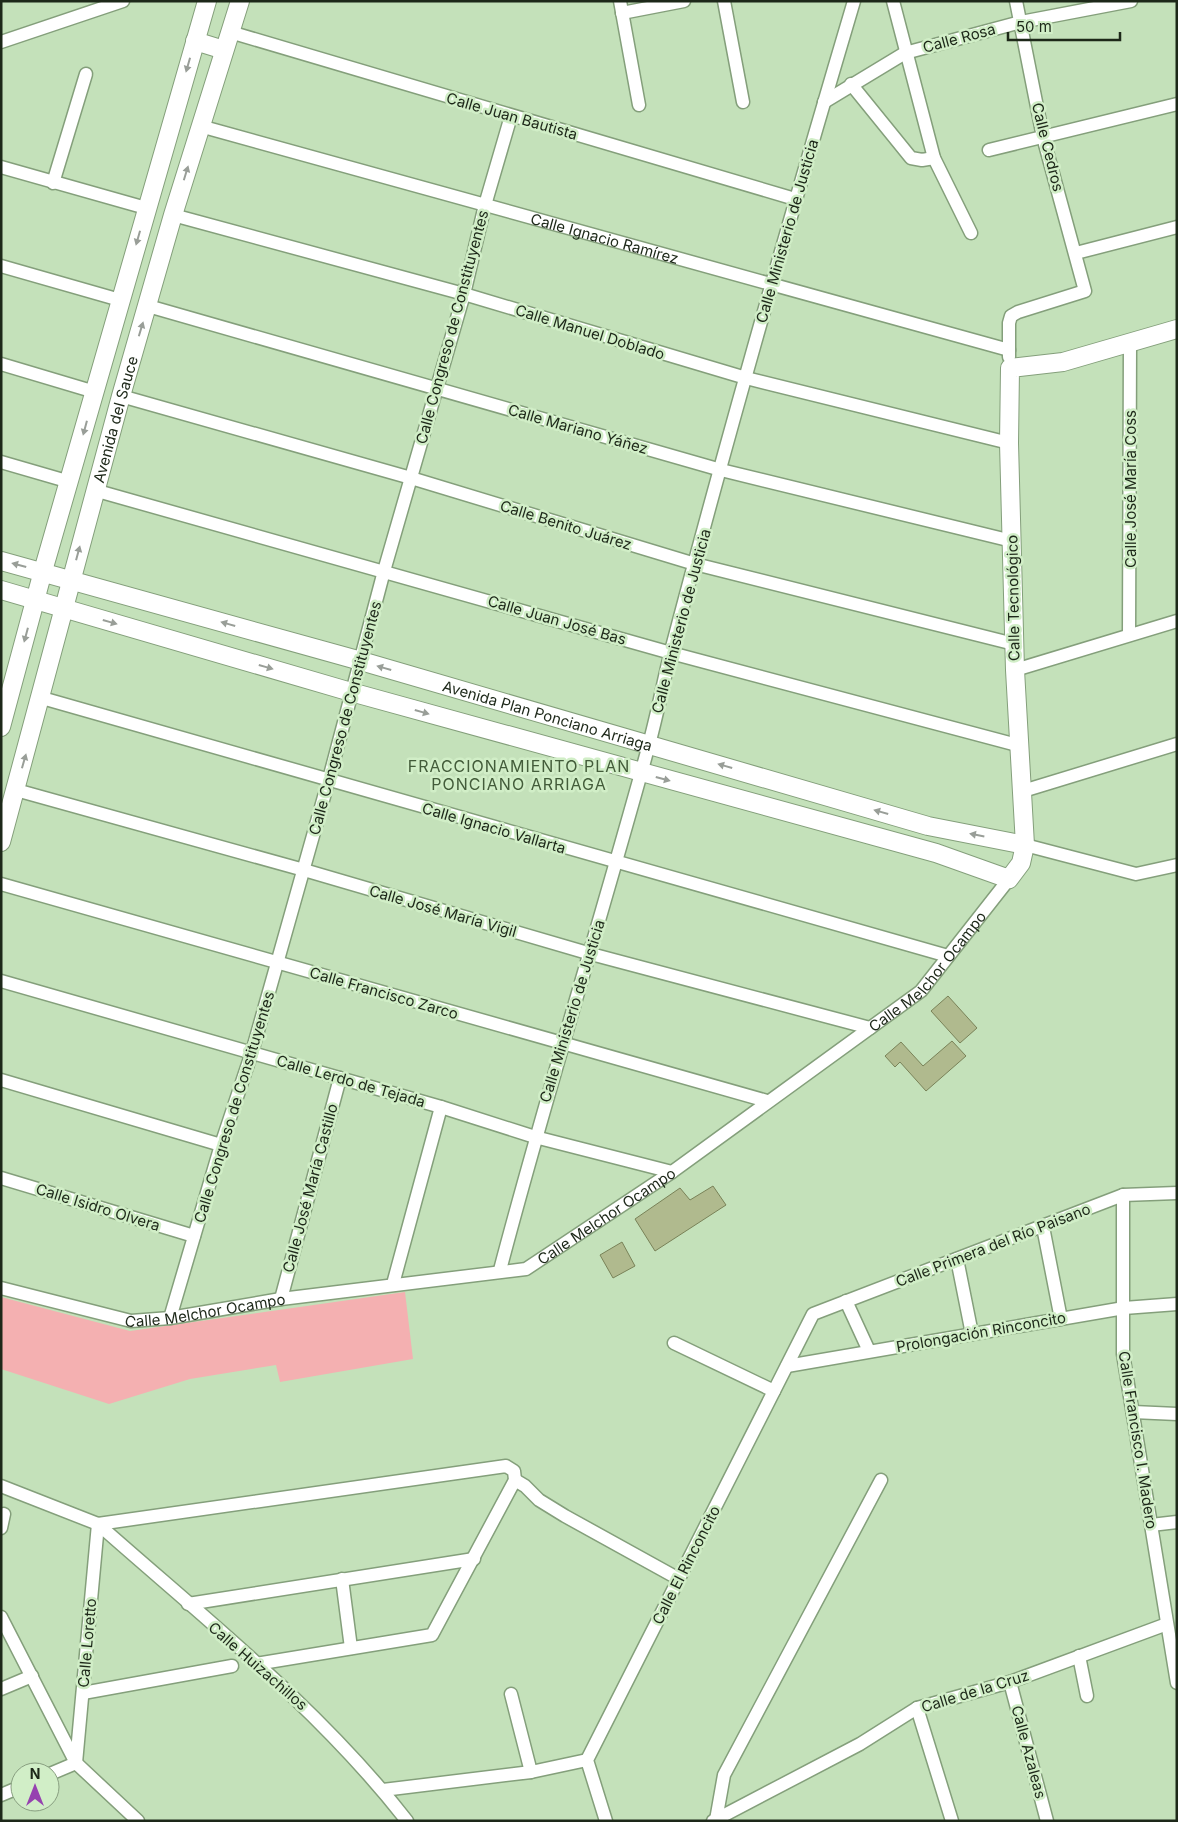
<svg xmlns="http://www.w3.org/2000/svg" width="1178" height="1822" font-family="Inter,sans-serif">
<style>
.green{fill:#f4b0b1}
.building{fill:#b0ba8e;stroke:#798258}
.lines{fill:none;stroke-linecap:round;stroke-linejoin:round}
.street-casing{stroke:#849f7b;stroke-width:15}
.secondary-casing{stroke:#849f7b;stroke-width:20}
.street{stroke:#fff;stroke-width:12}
.secondary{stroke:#fff;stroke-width:18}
.oneway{fill:#999e98}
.labels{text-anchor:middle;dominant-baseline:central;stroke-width:5;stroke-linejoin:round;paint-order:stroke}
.street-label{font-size:15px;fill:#1d2819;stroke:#d1eec7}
.neighbourhood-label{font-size:16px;letter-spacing:1px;fill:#435c3a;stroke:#d1eec7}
</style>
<rect width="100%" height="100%" fill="#c4e1ba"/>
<!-- green -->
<path class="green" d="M405,1292l8,67 -133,23 -4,-17 -86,14 -81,25 -108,-35v-72l129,34z"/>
<!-- building -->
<path class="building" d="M948,996l29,32 -17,15 -29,-32z
M952,1041l14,15 -40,35 -26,-29 -5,5 -10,-11 16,-14 22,24z
M713,1186l13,19 -71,46 -20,-32 45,-31 10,12z
M622,1242l13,24 -22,12 -13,-23z"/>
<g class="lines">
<!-- street casing -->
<g class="street-casing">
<g id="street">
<path d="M620,1l19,104"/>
<path d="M724,1l19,101"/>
<path d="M893,1l41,157 37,75"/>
<path d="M622,13l62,-12"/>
<path d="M230,32l565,167"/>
<path d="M1,42l122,-41"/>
<path d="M851,84l60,74 11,2 12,-2"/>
<path d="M824,102l81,-49 116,-31 110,-21"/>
<path id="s1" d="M200,126l809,224"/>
<path d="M989,150l188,-46"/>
<path d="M1,167l145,41"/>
<path d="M53,183l33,-109"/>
<path d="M173,215l291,79 282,84 263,65"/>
<path d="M1076,253l101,-26"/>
<path d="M1,266l119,34"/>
<path d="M148,306l573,164 291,71"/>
<path d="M1009,357v-34l2,-7 7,-4 67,-21 -42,-154 -27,-136"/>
<path d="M1,364l94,28"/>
<path d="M121,396l290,82 284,86 319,80"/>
<path d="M1,462l69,20"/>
<path d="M94,490l577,163 350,93"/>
<path d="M1129,635l1,-292"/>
<path d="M1015,670l162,-49"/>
<path d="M42,698l906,258"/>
<path d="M16,790l288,80 287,84 279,74"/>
<path d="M1023,791l154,-47"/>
<path d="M1025,845l111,29 41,-9"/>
<path d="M1,884l766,217"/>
<path d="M1,981l440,126 94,30 137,35"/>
<path d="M1,1080l220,65"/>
<path d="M1,1178l193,58"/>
<path d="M1123,1195v159l54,329"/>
<path d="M1043,1227l18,92"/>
<path d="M957,1259l15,75"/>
<path d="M500,1270c46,-175 100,-347 148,-522 9,-32 15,-65 23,-97 57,-217 119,-434 183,-650"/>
<path d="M393,1284l48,-177"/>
<path id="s2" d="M1,1288l130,33 39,-3 111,-19 245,-30 146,-97 249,-181 88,-112"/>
<path d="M281,1299l59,-221"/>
<path d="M846,1301l23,50"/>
<path d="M170,1318l51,-173 31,-93 77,-273 55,-208 80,-277 21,-89 26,-89"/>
<path d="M674,1343l100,48"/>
<path d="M787,1366l337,-58 53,-4"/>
<path d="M1133,1412l44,2"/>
<path d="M515,1480l10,6 14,14 26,16 114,63"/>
<path d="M1,1486l97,38 408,-58 8,5 1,9 -83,155 -176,29"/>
<path d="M98,1524c106,94 221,184 309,297"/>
<path d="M1151,1525l26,-3"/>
<path d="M1,1528l3,-14"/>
<path d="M342,1579l9,69"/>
<path d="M188,1604l286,-45"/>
<path d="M1,1617l75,146 62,58"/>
<path d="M1079,1656l8,40"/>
<path d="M1010,1682l37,139"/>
<path d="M1,1689l31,-13"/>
<path d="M83,1693l149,-27"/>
<path d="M511,1694l20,78"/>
<path d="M917,1708l35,113"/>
<path d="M76,1763l22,-239"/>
<path d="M50,1774l26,-11"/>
<path d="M383,1790l148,-18 56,-12"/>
<path d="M1,1795l19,-8"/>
<path d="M716,1820l8,-45 157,-295"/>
<path d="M606,1821l-19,-61 226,-446 310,-119 54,-2"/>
<path d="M713,1821l147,-77 57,-36 93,-26 157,-58"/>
</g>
</g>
<!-- secondary casing -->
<g class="secondary-casing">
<g id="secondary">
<path d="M195,41l29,9"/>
<path id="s3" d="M1,561l360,100 567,165 97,19"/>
<path d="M1,590l350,102 585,161 73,26 12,-16 4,-18 -10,-175 -6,-227 1,-75 53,-6 114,-33"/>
<path d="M1,727l42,-156 164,-570"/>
<path id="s4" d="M1,842l120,-446 52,-181 67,-214"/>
</g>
</g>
<!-- street -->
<use href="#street" class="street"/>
<!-- secondary -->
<use href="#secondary" class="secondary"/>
</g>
<!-- one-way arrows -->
<defs><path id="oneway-solid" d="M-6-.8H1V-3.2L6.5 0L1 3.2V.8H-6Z" transform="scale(1.25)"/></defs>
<g class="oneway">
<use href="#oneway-solid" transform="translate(188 65) rotate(106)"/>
<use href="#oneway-solid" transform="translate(186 173) rotate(-73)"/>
<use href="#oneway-solid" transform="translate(138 238) rotate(106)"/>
<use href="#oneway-solid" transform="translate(141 329) rotate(-73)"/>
<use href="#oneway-solid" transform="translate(85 428) rotate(105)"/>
<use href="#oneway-solid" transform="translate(78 553) rotate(-75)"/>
<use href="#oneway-solid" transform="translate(19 565) rotate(-165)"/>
<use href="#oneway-solid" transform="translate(110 622) rotate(16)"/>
<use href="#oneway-solid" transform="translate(228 624) rotate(-164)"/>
<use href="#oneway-solid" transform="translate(26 635) rotate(105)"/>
<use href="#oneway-solid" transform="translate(266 667) rotate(16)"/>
<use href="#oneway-solid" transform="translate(384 668) rotate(-164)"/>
<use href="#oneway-solid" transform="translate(422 712) rotate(16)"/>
<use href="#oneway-solid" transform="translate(24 761) rotate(-74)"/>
<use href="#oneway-solid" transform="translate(725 766) rotate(-164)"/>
<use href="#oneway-solid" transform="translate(663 779) rotate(15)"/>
<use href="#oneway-solid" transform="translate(881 812) rotate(-164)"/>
<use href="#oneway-solid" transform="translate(977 835) rotate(-169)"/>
</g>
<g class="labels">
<!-- street labels -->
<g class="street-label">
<text transform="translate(959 38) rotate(-15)">Calle Rosa</text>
<text transform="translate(512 116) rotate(16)">Calle Juan Bautista</text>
<text transform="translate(1048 147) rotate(76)">Calle Cedros</text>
<text transform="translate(787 231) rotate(-74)">Calle Ministerio de Justicia</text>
<text stroke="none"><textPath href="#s1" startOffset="420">Calle Ignacio Ramírez</textPath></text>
<text transform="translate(452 327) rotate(-75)">Calle Congreso de Constituyentes</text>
<text transform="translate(590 332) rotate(17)">Calle Manuel Doblado</text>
<text stroke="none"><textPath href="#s4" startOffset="438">Avenida del Sauce</textPath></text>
<text transform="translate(578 429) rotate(16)">Calle Mariano Yáñez</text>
<text transform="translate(1130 489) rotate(-90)">Calle José María Coss</text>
<text transform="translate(566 525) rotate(17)">Calle Benito Juárez</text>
<text transform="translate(1013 598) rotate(-91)">Calle Tecnológico</text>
<text transform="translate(557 620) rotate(16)">Calle Juan José Bas</text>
<text transform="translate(681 621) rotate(-75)">Calle Ministerio de Justicia</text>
<text stroke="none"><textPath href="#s3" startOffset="568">Avenida Plan Ponciano Arriaga</textPath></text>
<text transform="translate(345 718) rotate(-75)">Calle Congreso de Constituyentes</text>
<text transform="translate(494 828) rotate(16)">Calle Ignacio Vallarta</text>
<text transform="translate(443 911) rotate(16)">Calle José María Vigil</text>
<text stroke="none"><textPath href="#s2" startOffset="1034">Calle Melchor Ocampo</textPath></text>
<text transform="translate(384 993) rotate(16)">Calle Francisco Zarco</text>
<text transform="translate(572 1011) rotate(-73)">Calle Ministerio de Justicia</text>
<text transform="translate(351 1081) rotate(16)">Calle Lerdo de Tejada</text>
<text transform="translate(234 1107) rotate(-73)">Calle Congreso de Constituyentes</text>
<text transform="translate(310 1188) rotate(-75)">Calle José María Castillo</text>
<text transform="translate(98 1207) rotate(17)">Calle Isidro Olvera</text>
<text stroke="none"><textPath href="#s2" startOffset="629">Calle Melchor Ocampo</textPath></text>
<text transform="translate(993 1245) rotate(-21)">Calle Primera del Río Paisano</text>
<text stroke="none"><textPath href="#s2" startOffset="209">Calle Melchor Ocampo</textPath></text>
<text transform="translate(981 1332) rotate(-10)">Prolongación Rinconcito</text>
<text transform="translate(1138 1440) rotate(81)">Calle Francisco I. Madero</text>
<text transform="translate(686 1565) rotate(-63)">Calle El Rinconcito</text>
<text transform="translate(87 1643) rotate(-85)">Calle Loretto</text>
<text transform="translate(258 1666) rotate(41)">Calle Huizachillos</text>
<text transform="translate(975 1691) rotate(-17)">Calle de la Cruz</text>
<text transform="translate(1029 1752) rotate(75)">Calle Azaleas</text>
</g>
<!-- neighbourhood labels -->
<g class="neighbourhood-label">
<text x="519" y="766">FRACCIONAMIENTO PLAN<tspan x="519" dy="18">PONCIANO ARRIAGA</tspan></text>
</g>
</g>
<!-- border -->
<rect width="1178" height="1822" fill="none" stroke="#1d2819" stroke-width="5"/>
<!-- north arrow -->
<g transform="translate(35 1787)"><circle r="24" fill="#d1eec7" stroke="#899f81"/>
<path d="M0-4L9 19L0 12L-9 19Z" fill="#9642b0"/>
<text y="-8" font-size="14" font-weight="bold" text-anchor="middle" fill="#1d2819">N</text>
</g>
<!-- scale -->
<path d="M1008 32v8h112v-8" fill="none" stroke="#1d2819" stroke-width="2.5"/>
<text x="1016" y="32" font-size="15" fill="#1d2819" stroke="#d1eec7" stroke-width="4" paint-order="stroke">50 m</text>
</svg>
